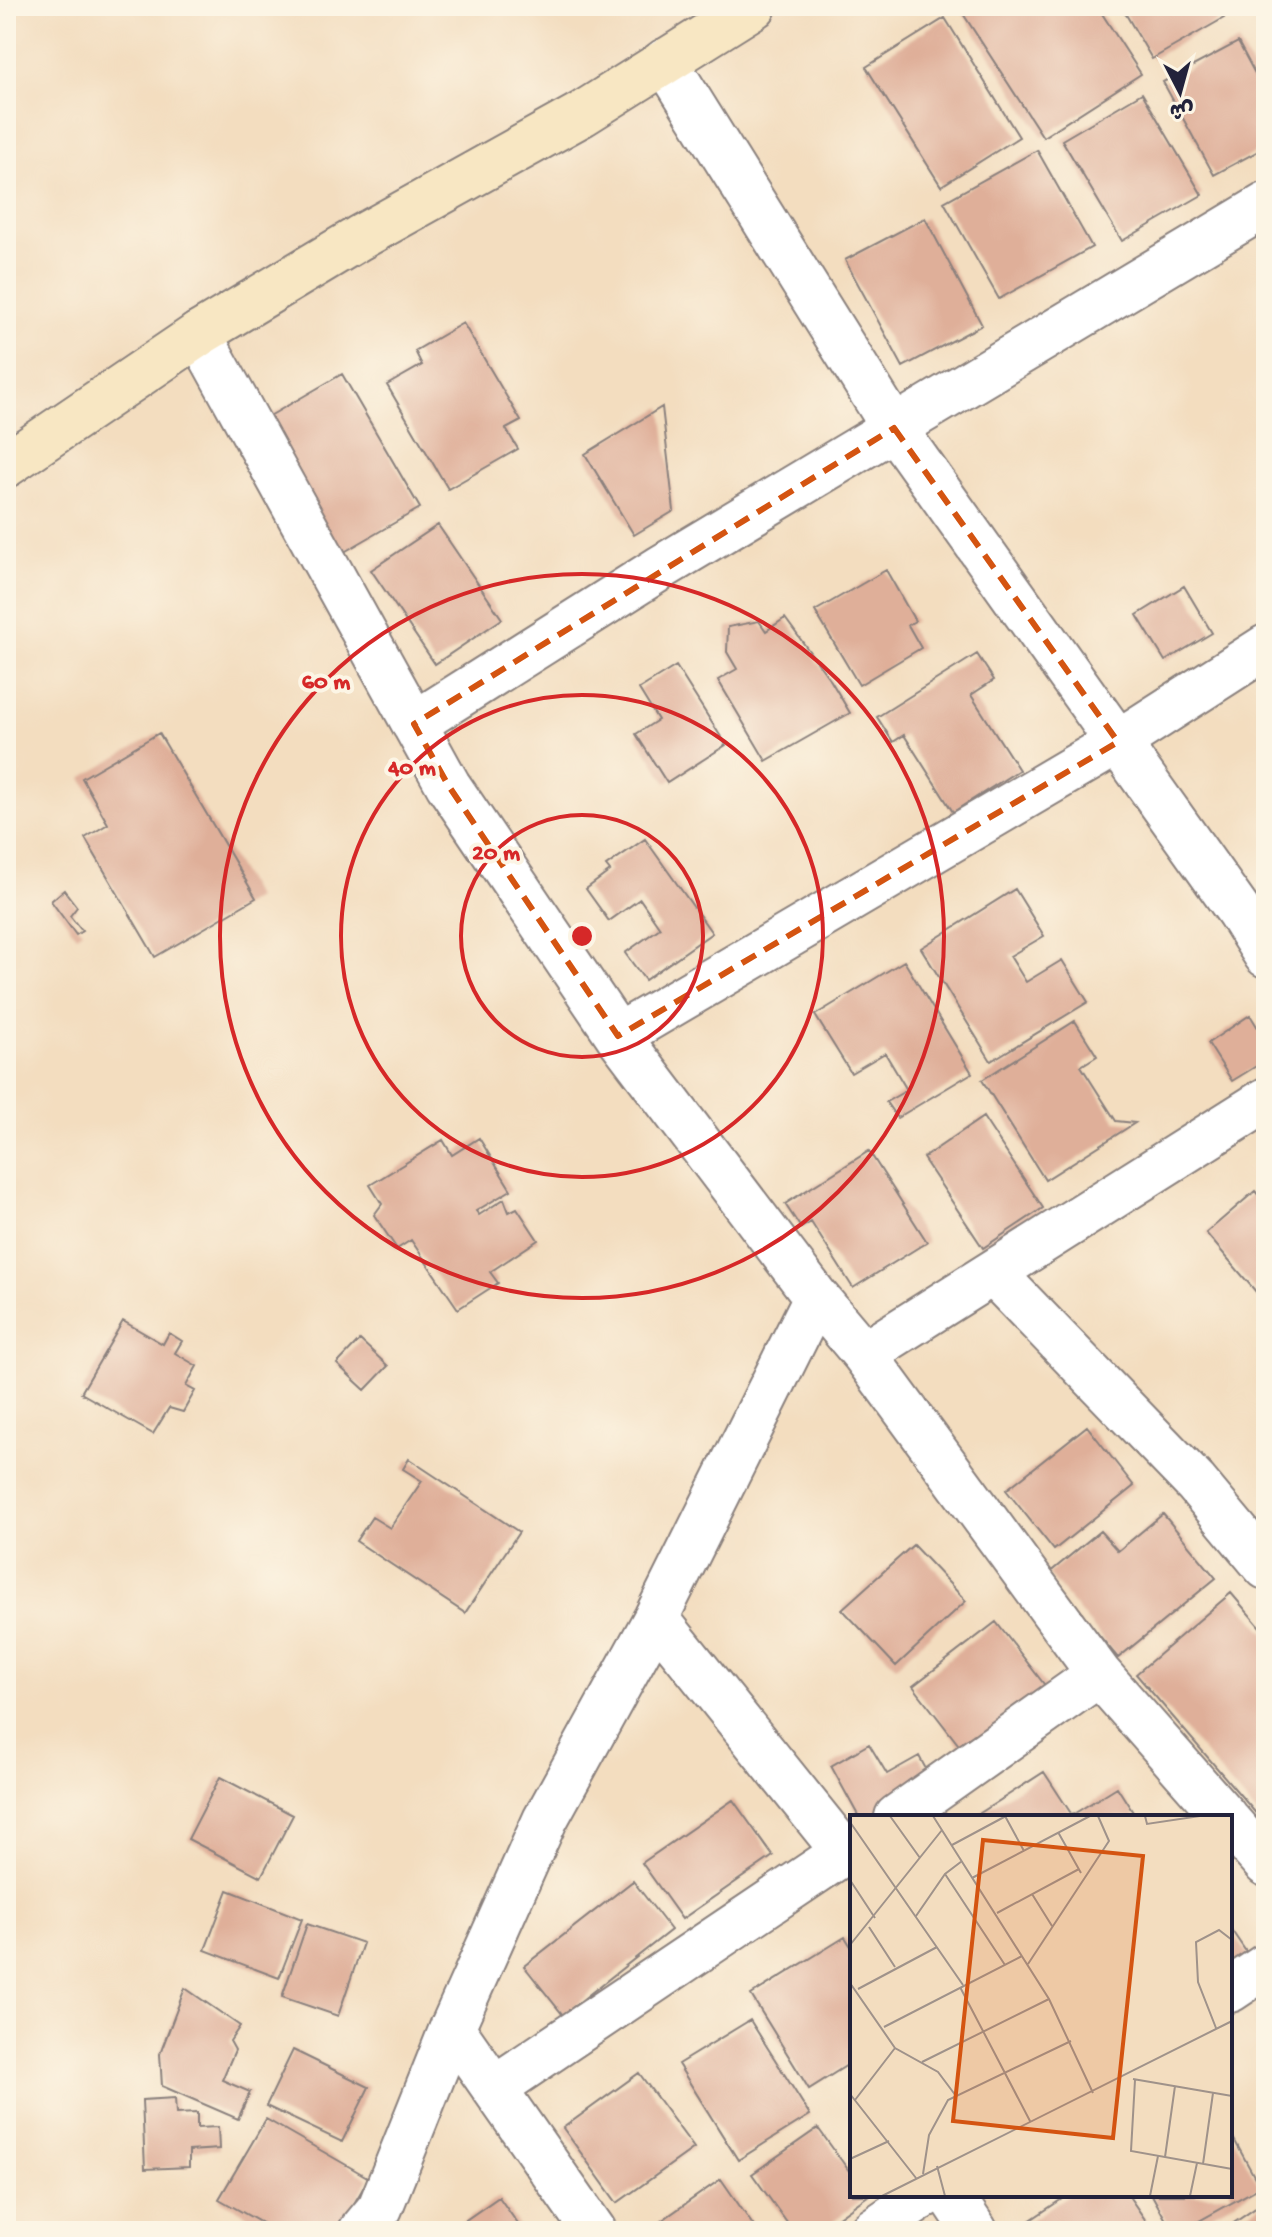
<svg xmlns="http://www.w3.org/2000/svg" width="1272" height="2237" font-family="'Gochi Hand','Playpen Sans Arabic',sans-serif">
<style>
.building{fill:#dfaf99}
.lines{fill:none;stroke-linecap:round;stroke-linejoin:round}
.street-casing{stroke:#8a807d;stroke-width:48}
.secondary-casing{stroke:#8a807d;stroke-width:48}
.street{stroke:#fff;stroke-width:44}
.secondary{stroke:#f8e7c3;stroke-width:44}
.marked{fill:none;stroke:#d45411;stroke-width:6;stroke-dasharray:16 10;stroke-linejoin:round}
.ring{fill:none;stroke:#d62828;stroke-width:4}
.inset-road{fill:none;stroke:#9f928a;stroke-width:2}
.view{fill:#d45411;fill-opacity:0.15;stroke:#d45411;stroke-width:4}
.inset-edge{fill:none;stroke:#22223b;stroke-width:4}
.centre{fill:#d62828;stroke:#fcf5e5;stroke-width:4}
.ring-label{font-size:24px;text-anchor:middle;font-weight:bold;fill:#d62828;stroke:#fcf5e5;stroke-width:8;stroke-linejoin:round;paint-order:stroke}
</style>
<rect width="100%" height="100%" fill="#fcf5e5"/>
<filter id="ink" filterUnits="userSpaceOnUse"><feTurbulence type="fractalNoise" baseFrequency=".0125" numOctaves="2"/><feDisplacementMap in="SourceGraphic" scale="16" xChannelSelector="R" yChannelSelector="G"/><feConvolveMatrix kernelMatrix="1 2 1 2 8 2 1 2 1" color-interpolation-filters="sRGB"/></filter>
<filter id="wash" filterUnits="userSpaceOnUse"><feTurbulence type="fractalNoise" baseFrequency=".006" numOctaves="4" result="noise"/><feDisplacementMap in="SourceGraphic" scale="32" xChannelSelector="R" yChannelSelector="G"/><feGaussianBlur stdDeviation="1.8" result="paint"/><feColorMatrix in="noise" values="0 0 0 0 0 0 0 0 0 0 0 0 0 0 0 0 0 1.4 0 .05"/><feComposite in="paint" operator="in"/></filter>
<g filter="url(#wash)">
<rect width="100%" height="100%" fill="#f3ddbf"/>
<g id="blocks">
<!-- building -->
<path class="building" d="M958,6h139l44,68 -98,63z
M1121,6h96l7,12 -72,41z
M945,18l74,119 -78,49 -75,-119z
M1238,42l28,52v53l-52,28 -51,-93z
M1142,93l60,102 -80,46 -60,-101z
M1037,150l55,97 -93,52 -55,-97z
M925,218l57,107 -79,42 -58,-107z
M463,323l58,98 -15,8 12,20 -70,40 -61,-104 35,-20 -7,-14z
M342,374l78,134 -81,47 -78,-134z
M662,407l12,104 -40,24 -49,-81z
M438,525l64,94 -67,45 -64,-94z
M886,570l29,51 -7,4 13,23 -62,37 -44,-74z
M1184,586l28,47 -47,28 -28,-46z
M785,618l46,63 19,32 -84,48 -48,-81 19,-11 -10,-17 1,-25 31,-6 7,10z
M977,654l17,26 -23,15 48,75 -66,42 -49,-77 -11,7 -16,-25z
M676,666l50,79 -59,38 -31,-49 22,-14 -19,-31z
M159,733l97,165 -101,59 -70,-119 23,-14 -26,-46z
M645,839l67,94 -67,47 -20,-27 35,-25 -20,-29 -31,22 -23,-32 24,-18 -4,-5z
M1015,889l29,47 -34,20 16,26 36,-22 26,42 -97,59 -70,-113z
M64,890l13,17 -7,9 12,15 -6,4 -25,-34z
M904,961l68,112 -75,45 -11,-16 21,-12 -22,-37 -34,20 -36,-58z
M1250,1015l16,26v19l-34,21 -24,-38z
M1075,1021l22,35 -16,10 35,55 19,2 -90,57 -63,-100z
M983,1117l60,91 -60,40 -60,-90z
M479,1138l32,52 -35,21 3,4 25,-16 5,13 8,-4 21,32 -48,32 8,11 -40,26 -47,-69 -14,9 -23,-34 8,-11 -12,-19 73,-45 9,15z
M869,1151l58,91 -74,46 -42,-66 -10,6 -16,-24z
M1255,1191l11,13v82l-9,7 -51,-60z
M123,1321l40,23 6,-11 13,8 -7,12 22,13 -11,20 9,5 -12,21 -14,-4 -16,26 -72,-41z
M360,1340l28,26 -23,24 -28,-26z
M1087,1426l47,60 -80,64 -48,-60z
M409,1459l110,73 -54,81 -109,-72 16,-24 18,11 32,-47 -19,-12z
M1163,1514l53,64 -98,80 -70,-84 52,-43 18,20z
M913,1545l53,56 -70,65 -54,-57z
M1231,1593l35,41v191l-130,-151z
M996,1622l51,66 -82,65 -52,-67z
M869,1744l18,30 32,-18 14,26 -60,35h-14l-28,-51z
M1044,1772l28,43 45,-28 19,30h-162z
M220,1777l73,38 -32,62 -73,-38z
M733,1800l40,56 -91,63 -40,-56z
M633,1881l38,49 -108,85 -39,-49z
M228,1890l74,29 -23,59 -74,-28z
M307,1924l56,19 -25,73 -56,-19z
M1230,1928l21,31 -21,13z
M845,1937l7,11v114l-43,27 -58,-94z
M185,1988l55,38 -10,15 5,9 -13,30 28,12 -12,27 -76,-33 -2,-32z
M750,2020l60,95 -72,45 -60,-96z
M293,2050l76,37 -27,55 -76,-36z
M639,2073l55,75 -77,55 -54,-75z
M175,2098l1,16 21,-1v15l21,-1 1,22 -30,2v16l-44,2 -3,-69z
M266,2119l103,59 -31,53h-62l-57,-32z
M818,2128l34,47v20h17l-50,36h-26l-41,-57z
M1230,2132l30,55 -79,44h-9l-20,-36h78z
M721,2179l36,52h-110z
M1068,2195h60l25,36h-139z
M499,2197l21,30 -6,4h-64z
M1266,2201v30h-44z"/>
</g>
</g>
<g filter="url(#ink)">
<use href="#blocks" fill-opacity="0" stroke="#8a807d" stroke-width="2"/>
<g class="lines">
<!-- street casing -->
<g class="street-casing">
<path id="street" d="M665,61l229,367 345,484 27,43
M199,334l249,451 170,251 198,261 48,57 235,320 126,143
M414,724l248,-157 604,-362
M618,1036l500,-294 148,-95
M993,1273l203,210 70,84
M864,1354l402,-254
M656,1618l188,234
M897,1817l202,-143
M1230,1823l36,41
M1230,1990l36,-24
M452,2028l142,203
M494,2088l358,-241
M951,2195l24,36
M361,2231l19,-23 72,-180 93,-208 111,-202 160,-321
M872,2231l53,-36"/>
</g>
<!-- secondary casing -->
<g class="secondary-casing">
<path id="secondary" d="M6,465l193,-131 160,-96 223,-124 172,-108"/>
</g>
<!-- street -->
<use href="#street" class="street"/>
<!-- secondary -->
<use href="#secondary" class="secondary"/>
</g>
</g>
<!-- marked area -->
<path class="marked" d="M894,428l224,314 -500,294 -170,-251 -34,-61z"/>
<!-- distance rings -->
<g class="ring">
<circle cx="582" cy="936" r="121"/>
<circle cx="582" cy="936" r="241"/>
<circle cx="582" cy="936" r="362"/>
</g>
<!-- overview -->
<g transform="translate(850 1815)">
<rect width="382" height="382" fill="#f3ddbf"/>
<path class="inset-road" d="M40,1l30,42M83,1l116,183 44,94M155,1l19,35M295,1l2,8 53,-8M0,7l113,163M208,17l23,41M102,30l54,-29M95,59l60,91M122,63l118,-62M0,65l25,38M182,79l20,32M147,98l82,-44M66,101l29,-42 17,-13M19,112l26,40M0,130l92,-115M178,149l81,-123 -11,-25M0,168l45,65 43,24 18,24M110,172l70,134M8,174l79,-42M34,212l138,-71M366,213l-18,-46 -2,-40 23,-12 13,10M72,247l127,-63M283,264l99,17M285,265l-4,71 101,18M0,279l66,84M5,285l40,-52M315,342l10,-71M0,344l39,-18M353,349l10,-71M87,351l8,30M73,359l6,-39 19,-35 123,-59M32,381l350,-175M300,381l8,-40M340,381l7,-33"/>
<path class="view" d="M133,25l160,16 -30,282 -160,-17z"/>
<rect width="382" height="382" class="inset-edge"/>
</g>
<circle cx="582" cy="936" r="12" class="centre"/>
<g class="ring-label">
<text x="326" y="688">60 m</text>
<text x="412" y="774">40 m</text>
<text x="496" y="859">20 m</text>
</g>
<!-- margin -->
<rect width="1272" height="2237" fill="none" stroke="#fcf5e5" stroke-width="32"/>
<!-- north arrow -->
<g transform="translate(1180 92) rotate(174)" stroke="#fcf5e5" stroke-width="6" paint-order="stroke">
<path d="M0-6L14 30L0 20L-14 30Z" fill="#22223b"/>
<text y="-12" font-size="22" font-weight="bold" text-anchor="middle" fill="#22223b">ش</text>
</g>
</svg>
